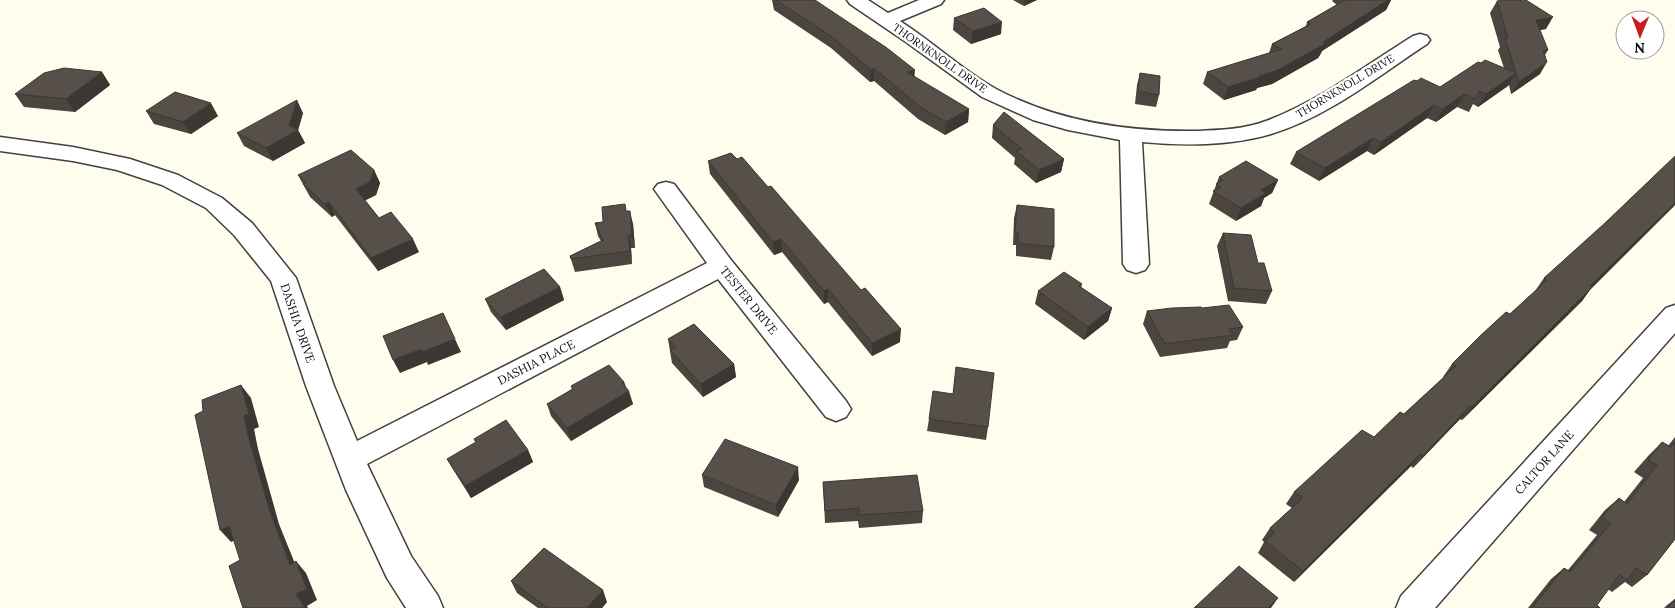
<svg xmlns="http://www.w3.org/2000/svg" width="1675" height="608" font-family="Lora,serif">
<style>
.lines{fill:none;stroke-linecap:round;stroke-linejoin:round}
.minor-casing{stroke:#414141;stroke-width:3}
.minor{fill:#fff;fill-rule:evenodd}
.wall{fill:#4b443f}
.shaded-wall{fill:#3d3733}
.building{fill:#574f49;stroke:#3d3733}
.labels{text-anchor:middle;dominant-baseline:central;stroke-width:5;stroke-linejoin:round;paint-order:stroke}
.far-street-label{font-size:11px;fill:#0e0e0e;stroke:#fff}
.street-label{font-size:12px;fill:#0e0e0e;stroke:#fff}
</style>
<rect width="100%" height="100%" fill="#fffdee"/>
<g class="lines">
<!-- minor casing -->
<g class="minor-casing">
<path id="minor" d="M847,0h21l20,13 31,-13h25l-3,4 -41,17c33,21 62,49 96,68 62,33 133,43 202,42 23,-1 47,-2 68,-10 53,-20 99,-55 147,-85l7,-2 7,2 3,4 -3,4c-49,32 -99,73 -156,90 -41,12 -86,12 -129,8l7,122 -4,6 -9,3 -9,-3 -4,-6 -3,-124 -52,-10 -35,-10 -51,-23 -76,-55 -56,-38z
M0,137l73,10 57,12 48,16 44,23 30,25 44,55 38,108 23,55 350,-178 -53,-74 4,-5 8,-2 8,2 57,76 115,141 5,8 -5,8 -10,4 -10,-4 -108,-138 -351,185 44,92 27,40 5,12h-37l-19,-30 -41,-88 -40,-104 -35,-105 -37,-46 -28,-27 -44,-23 -45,-15 -44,-9 -73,-10z
M1675,305v28l-240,275h-39l5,-12 265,-288z"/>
</g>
<!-- minor -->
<use href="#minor" class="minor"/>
</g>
<!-- wall -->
<path class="wall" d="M772,0h43l99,77 55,32 -1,13 -23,13 -27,-16 -44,-38 -4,1 -39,-34 -57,-38z
M1013,0h24l-13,6z
M1333,0h58l-5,10 -64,41 -2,4 -2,3 -46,26 -15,4 -1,2 -32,10 -21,-16 4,-12 62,-19 3,-9 34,-18 1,-4 30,-17 -5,-4z
M1497,1l49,28 -7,1 9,20 -3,5 -5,19 -29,20 -2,-9 -31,22 -5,-3 -4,8 -12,-5 -21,15 -9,-4 -53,37 -7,-4 -48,30 -29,-17 6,-12 121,-71 23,6 41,-24 23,5 -6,-18 2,-3 -10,-34z
M954,18l47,16 -30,10 -18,-14z
M102,72l8,13 -35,27 -51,-5 -9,-13z
M1140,73l19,22 -3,12 -21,-3 2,-19z
M146,111l72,5 -27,18 -37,-10z
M303,113l-5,17 7,13 -32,18 -29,-15 -7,-13z
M993,125l71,34 -3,13 -25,11 -22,-19 1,-6 -23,-20z
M737,159l31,28 93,103 39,52 -28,14 -44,-54 -4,2 -42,-52 -8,3 -64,-81 -2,-13z
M374,170l6,13 -4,12 -11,5 14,18 40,34 -41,19 -43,-56 -3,2 -22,-20 -12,-22z
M1219,177l59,3 -6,13 -8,5 -3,8 -25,15 -27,-17z
M1017,205l37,42 -3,13 -35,-4v-11h-3l1,-27z
M1675,205l-83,82 -10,14 -120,119 -2,-1 -47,49 -2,-2 -117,116 -36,-29 6,-11 -2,-2 8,-12 22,-20 -6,-4 8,-12 80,-55 30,-23 40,-37h-1l9,-13 58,-50 25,-23 9,-13z
M626,211l7,13 2,24h-4l1,16 -57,8 -5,-16 31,-15 -3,-5 -3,-13 8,-1z
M1223,233l35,30 14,28 -6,13 -38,-3 -11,-55z
M1082,284l-1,4 31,20 -4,13 -24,19 -49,-36 3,-13z
M560,287l4,13 -58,30 -15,-18 -6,-13z
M1202,308l41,19 -6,13 -7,1 -3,7 -67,9 -17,-33 4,-13z
M668,339l66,25 2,13 -33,20 -31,-34z
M624,382l9,22 -62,37 -20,-25 -4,-12 25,-15 -1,-3z
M953,394l35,33 -2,13 -59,-9 2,-12z
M1675,437v102l-28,36 -15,12 -7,-5 -13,10 -4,-3 -11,16 3,3h-72l23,-29 13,-11 4,2 29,-35 -8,-5 16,-20 14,-12 5,4 19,-24 -9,-6 15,-17 13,-13 6,4z
M474,439l54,11 5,12 -62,36 -17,-27 -7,-12 29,-16z
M702,475l97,5 -21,37 -74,-30z
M823,482l100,29 -1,12 -63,5 -1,-7 -33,2z
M511,581l96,21 -5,6h-64l-21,-15z
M1675,599v9h-11l3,-3z"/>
<!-- shaded-wall -->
<path class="shaded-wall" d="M1025,0h12l-13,6z
M1388,0h3l-5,10 -64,41 -2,4 -2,3 -46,26 -15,4 -1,2 -32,10 4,-13 31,-11 64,-34z
M1553,17l-7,12 -18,3 8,-12z
M1002,22l-1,12 -30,10 2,-13z
M1547,62l-7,12 -29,20 8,-12z
M874,68v13l-4,1 1,-12z
M915,70l-1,12 -7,-10z
M102,72l8,13 -35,27 -9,-13z
M1516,73l-8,13 -30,21 8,-13z
M1464,94l-7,13 -21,15 7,-13z
M297,100l6,13 -5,17 7,13 -32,18 -7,-13 23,-23z
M211,103l7,13 -27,18 -8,-12z
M1434,105l-7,13 -53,37 7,-13z
M969,109l-1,13 -23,13 1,-13z
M1373,138l-6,13 -48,30 6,-13z
M1064,159l-3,13 -25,11 3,-13z
M374,170l6,13 -4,12 -14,7 -6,-13z
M1278,180l-6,13 -8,5 -3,8 -25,15 5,-13 20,-18z
M329,202l6,13 -3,2 -7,-13z
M1675,203v2l-95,95 10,-14z
M630,211l3,13 2,24 -3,-13z
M628,235l3,13 1,16 -2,-13z
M413,239l6,13 -41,19 -7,-13z
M781,239l1,13 -8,3 -1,-13z
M560,287l4,13 -58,30 -5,-13z
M1592,287l-10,14 -120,119 10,-13z
M828,289v13l-4,2v-13z
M1112,308l-4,13 -24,19 4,-13z
M901,329l-1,13 -28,14v-13z
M455,339l6,13 -33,13 -1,-3 -27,11 -7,-13 28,-11z
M734,364l2,13 -33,20 -2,-13z
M624,382l3,11 2,-2 4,13 -62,37 -4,-13z
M241,385l10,13 8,29 -5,2 4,20 21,75 21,52 -10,-11 -20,-53 -22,-76 -4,-20z
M1470,406l-10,13 -47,49 10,-12z
M528,450l5,12 -62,36 -6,-12z
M1420,454l-9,12 -117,116 9,-11z
M798,467l1,13 -21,37 -2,-12z
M229,526l11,12 -9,4 -11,-12z
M296,561l10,12 11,27 -10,6 1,2h-3l-9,-14z
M603,590l4,12 -5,6h-15z
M1278,598l-7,10h-3z"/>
<!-- building -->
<path class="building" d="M776,0h39l72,48 28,22 -8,2 62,37 -23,13 -27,-16 -45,-38 -3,2 -40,-34z
M1345,0h43l-65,42 3,1 -3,2 -47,26 -17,5 2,1 -33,10 -21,-15 75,-23 -10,-5 39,-20 -4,-2z
M1503,0h18l1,1 4,-1 27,17 -17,3 12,30h-5l4,12 -28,20 -14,-44h3l-11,-37z
M984,8l18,14 -29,9 -19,-13z
M1485,60l31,13 -30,21 -7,-3 -3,8 -12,-5 -21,15 -9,-4 -53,37 -8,-4 -48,30 -29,-16 118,-72 3,1 4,-3 19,9 38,-25 3,1z
M64,68l38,4 -36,27 -51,-5 29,-21z
M1140,73l20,3 -1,19 -21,-4z
M175,92l36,11 -28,19 -37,-11z
M297,100l-8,25 9,5 -32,18 -29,-15z
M1004,112l60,47 -25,11 -23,-19 6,-2 -29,-24z
M351,150l23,20 -4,12 -14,7 23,29 12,-6 22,27 -42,19 -42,-56 -4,2 -22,-20 3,-2 -8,-7z
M731,153l6,6 5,-2 26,30 3,-1 90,104 4,-2 36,41 -29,14 -44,-54 -4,2 -43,-52 -8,3 -65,-81z
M1675,156v47l-85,83 2,1 -120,120 -2,-1 -47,50 -3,-2 -117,117 -38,-30 9,-8 -4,-5 33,-30 -9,-6 68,-62 12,7 26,-25 4,2 52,-48 -4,-2 28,-28 26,-24 4,2 37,-34 -3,-2 61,-55z
M1246,161l32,19 -17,10 5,3 -25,15 -28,-17 8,-4 -5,-3 7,-4 -4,-3z
M625,204l1,7h4l2,24h-4l2,16 -59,8 -1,-3 33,-16 -8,-17 8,-1 -1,-15z
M1017,205l37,4v38l-36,-4v-11h-3z
M1223,233l28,2 7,28h6l8,28 -38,-3z
M544,269l16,18 -59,30 -16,-18z
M1064,272l18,12 -3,2 33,22 -24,19 -50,-36z
M1229,305l14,22 -14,2 4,6 -68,9 -18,-33 25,-3 29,-1 1,1z
M443,313l12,26 -33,13 -1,-3 -28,11 -10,-24z
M694,324l40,40 -33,20 -31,-34 6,-3 -8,-8z
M609,365l15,17 -2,1 7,8 -62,37 -20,-24 26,-15 -2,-3z
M956,367l38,6 -6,54 -59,-8 4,-28 20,3z
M241,385l8,29 -5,2 4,20 22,76 20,53 6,-4 11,28 -11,5 9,14h-62l-14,-42 11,-6 -11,-34 -9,4 -25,-115 8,-4 -1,-11z
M506,420l22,30 -63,36 -18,-27 29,-17 -2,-3z
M725,439l73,28 -22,38 -74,-30z
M1662,442l9,5 4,-5v97l-28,36 -11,-7 -9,12 -8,-5 -22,30 3,3h-68l32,-40 6,4 41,-49 -9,-6 17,-19 8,6 30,-39 -9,-5z
M917,475l6,36 -64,4v-7l-34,3 -2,-29z
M544,548l59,42 -16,18h-39l-37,-27z
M1239,566l39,32 -10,10h-74z
M1675,599v9h-7z"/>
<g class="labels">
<!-- far-street labels -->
<g class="far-street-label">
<text transform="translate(940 58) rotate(35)">THORNKNOLL DRIVE</text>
<text transform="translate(1345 86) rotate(-31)">THORNKNOLL DRIVE</text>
</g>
<!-- street labels -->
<g class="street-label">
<text transform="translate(749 300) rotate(51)">TESTER DRIVE</text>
<text transform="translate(298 323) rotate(71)">DASHIA DRIVE</text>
<text transform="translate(536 362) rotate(-27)">DASHIA PLACE</text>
<text transform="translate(1544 462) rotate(-48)">CALTOR LANE</text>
</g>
</g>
<!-- north arrow -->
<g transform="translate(1640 35) rotate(181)"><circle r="24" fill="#ffffff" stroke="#9f9f9f"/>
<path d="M0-4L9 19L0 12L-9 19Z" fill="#c71e1c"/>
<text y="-8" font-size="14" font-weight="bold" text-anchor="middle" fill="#0e0e0e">N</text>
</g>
</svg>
